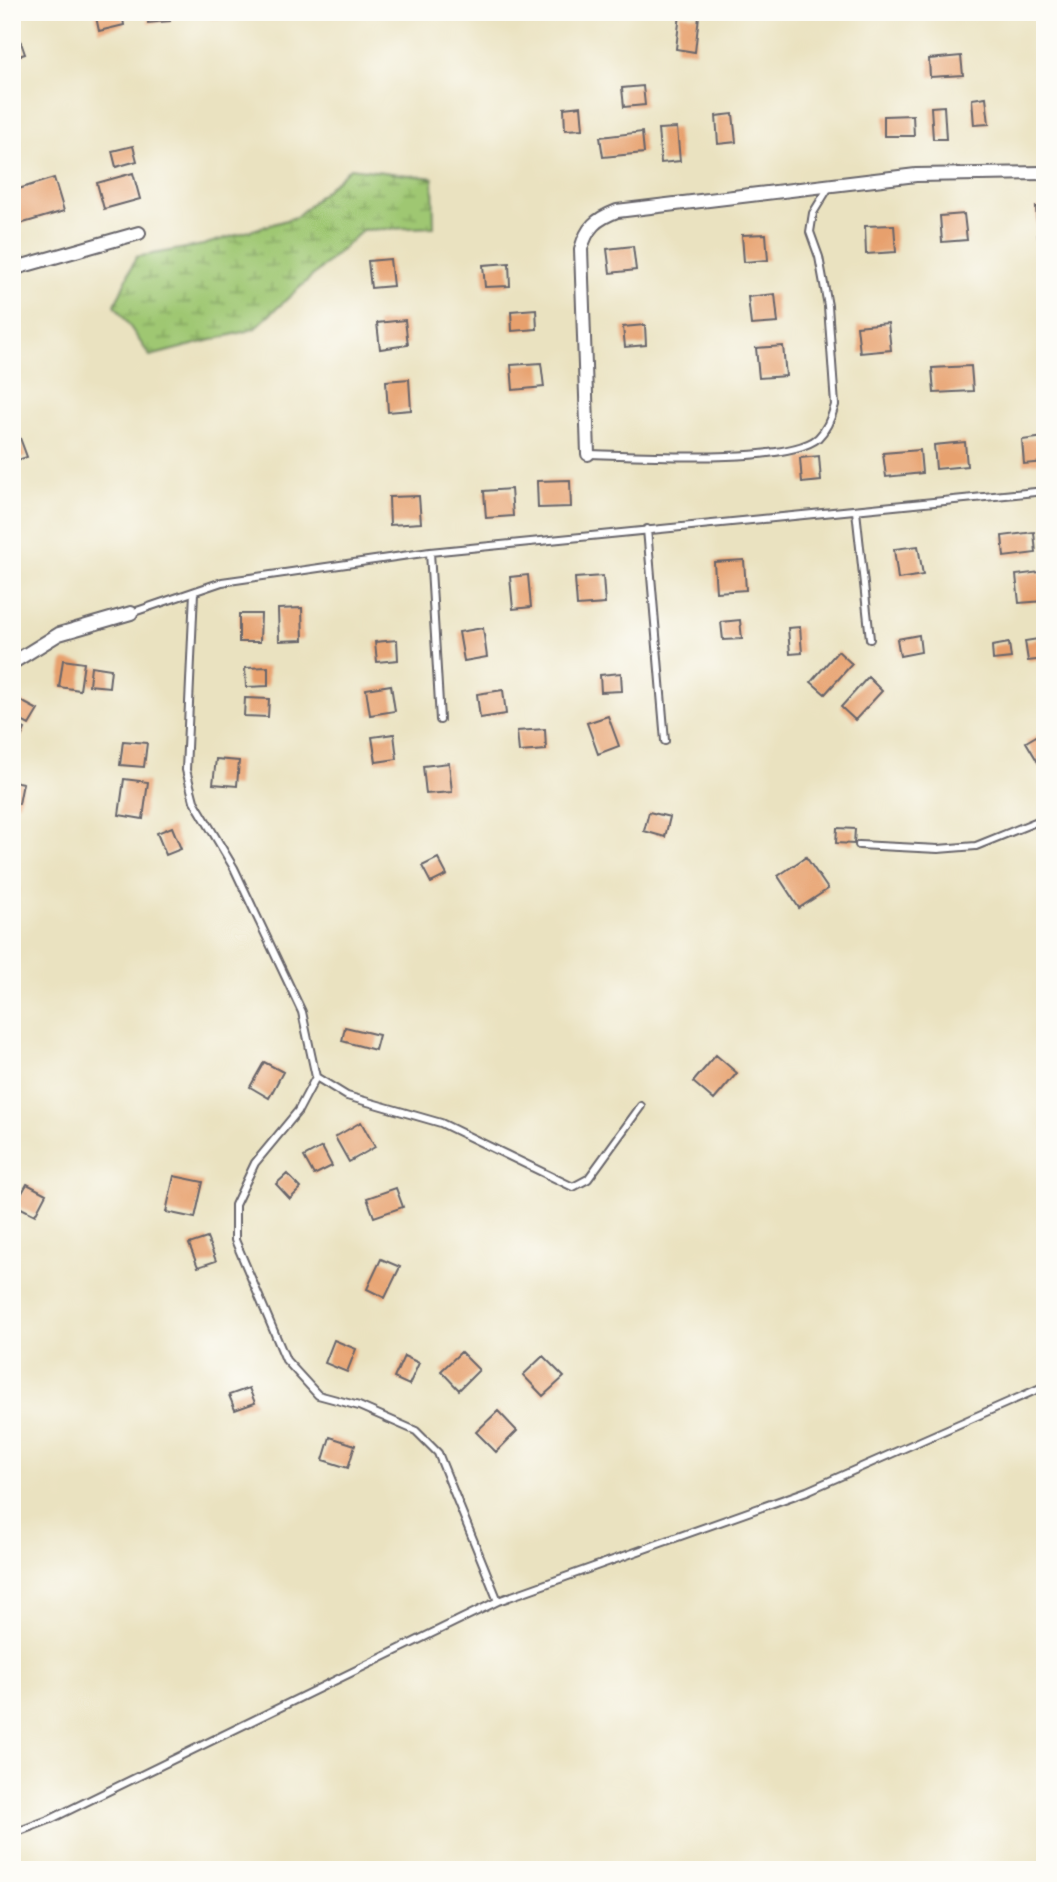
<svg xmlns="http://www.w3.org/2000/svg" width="1057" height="1882" font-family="Caveat,sans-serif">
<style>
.wetland{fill:url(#wetland-marsh);stroke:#607456;stroke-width:2}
.building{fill:#e7a06d}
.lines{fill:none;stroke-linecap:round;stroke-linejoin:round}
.service-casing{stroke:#68656a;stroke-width:10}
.minor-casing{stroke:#68656a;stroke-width:16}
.service{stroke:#fff;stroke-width:6}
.minor{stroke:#fff;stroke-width:12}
</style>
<defs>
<pattern id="wetland-marsh" width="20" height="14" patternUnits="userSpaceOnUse" patternTransform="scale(1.75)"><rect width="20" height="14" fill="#9fc772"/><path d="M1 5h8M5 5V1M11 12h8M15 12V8" fill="none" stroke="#81a15f"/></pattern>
</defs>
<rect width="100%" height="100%" fill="#fdfcf7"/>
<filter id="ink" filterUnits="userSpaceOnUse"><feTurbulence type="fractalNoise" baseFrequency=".0143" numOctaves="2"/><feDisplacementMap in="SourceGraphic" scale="14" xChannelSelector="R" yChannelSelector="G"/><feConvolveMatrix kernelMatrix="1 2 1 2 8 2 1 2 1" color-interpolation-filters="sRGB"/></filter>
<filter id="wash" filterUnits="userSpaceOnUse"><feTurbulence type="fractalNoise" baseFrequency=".00686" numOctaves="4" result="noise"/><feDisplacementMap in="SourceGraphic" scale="28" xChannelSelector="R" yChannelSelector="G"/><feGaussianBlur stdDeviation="1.57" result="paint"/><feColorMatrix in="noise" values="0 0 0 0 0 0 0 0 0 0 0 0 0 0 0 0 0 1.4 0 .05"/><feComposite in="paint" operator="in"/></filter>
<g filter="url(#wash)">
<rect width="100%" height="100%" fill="#eae2c0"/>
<!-- wetland -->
<path class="wetland" d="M350,168l83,10 1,49 -71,3 -109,99 -104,27 -35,-51 21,-48 67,-12 93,-28z"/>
<g id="blocks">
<!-- building -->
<path class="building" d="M95,12h27l2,13 -25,6z
M148,12h21l1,9 -22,2z
M210,12h25v7h-25z
M680,14l19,2 -4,36 -19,-3z
M18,34l7,20 -13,4v-22z
M961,56l2,19 -33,2 -1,-18z
M643,86l2,19 -21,2 -2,-19z
M986,97l3,27 -15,1 -2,-26z
M581,106l2,23 -18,1 -1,-22z
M944,106l2,33h-13l-2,-32z
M733,114l3,28 -18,2 -2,-28z
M913,115l1,21h-30v-20z
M677,128l3,33 -19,2 -3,-34z
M642,132l2,21 -41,4 -3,-20z
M133,146l4,15 -21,6 -4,-16z
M133,173l7,26 -36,10 -7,-26z
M54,178l10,33 -44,13 -8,-33z
M1036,207h9v32h-7z
M964,214l3,26 -25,2 -2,-26z
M894,225l2,27 -30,2 -1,-28z
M766,234l2,26 -24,2 -2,-27z
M633,246l3,24 -26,3 -3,-24z
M390,259l3,27 -22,2 -3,-27z
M509,263l1,23 -25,1 -2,-22z
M775,294l3,29 -27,2 -3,-28z
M536,309l1,20 -25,2 -1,-20z
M405,320l3,25 -28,4 -3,-26z
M888,323l3,27 -31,3 -3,-27z
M645,325l1,20 -21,2 -2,-20z
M783,346l3,30 -27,2 -3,-30z
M541,363l3,24 -31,3 -2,-25z
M971,366l2,25 -39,2 -2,-25z
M409,379l2,31 -23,2 -2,-31z
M1045,437v25l-21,2 -2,-24z
M20,438l7,19 -15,5v-22z
M965,442l2,24 -31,3 -2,-24z
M920,450l2,23 -36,4 -3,-24z
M819,456l2,25 -19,2 -2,-25z
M570,480l1,27 -33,1 -1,-27z
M511,489l2,27 -27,2 -2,-27z
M419,496l2,27 -31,2 -1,-28z
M1034,532l2,21 -32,4 -2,-21z
M918,546l5,29 -25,4 -4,-30z
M744,560l2,30 -30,2 -2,-30z
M1040,572l4,29 -25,2 -3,-28z
M528,575l3,32 -18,2 -3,-32z
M603,576l2,28 -28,2 -2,-28z
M302,608l1,32 -24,1 -1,-32z
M239,614h22l-1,28h-21z
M740,620l2,19 -19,1 -2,-18z
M800,627l2,26 -12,1 -2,-26z
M483,628l4,29 -23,4 -5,-29z
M919,635l2,17 -21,4 -3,-17z
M1045,638v21l-17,2 -3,-20z
M397,640l1,20 -21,2 -2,-20z
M1009,643l2,15 -18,2 -1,-14z
M838,651l14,13 -27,30 -14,-12z
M63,660l21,3 -4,27 -21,-3z
M91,666l20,3 -2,18 -20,-2z
M268,667v19l-22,1 -1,-19z
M621,673l1,18 -21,1 -1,-17z
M868,677l14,14 -27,29 -14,-13z
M391,685l4,26 -25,4 -4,-26z
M503,690l3,24 -26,4 -3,-24z
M245,698l24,1 -1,18 -24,-1z
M21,701l17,9 -9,15 -17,-9z
M608,716l11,30 -21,8 -11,-31z
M12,723l13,6 -8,17 -5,-2z
M545,729l1,21 -27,2 -2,-21z
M1045,731v36l-3,2 -16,-27z
M394,734l3,25 -21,3 -4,-25z
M123,741l24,2 -3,24 -24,-2z
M216,759l23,2 -2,25 -24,-2z
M449,763l3,29 -26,2 -3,-28z
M124,779l24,3 -5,37 -24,-4z
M12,781l11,2 -4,21 -7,-1z
M649,812l21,5 -5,20 -21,-6z
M172,827l9,22 -15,6 -9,-22z
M837,828l18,1 -1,15 -18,-1z
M806,857l22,32 -29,19 -21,-32z
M438,858l9,17 -16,8 -9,-17z
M12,887l8,1 -7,30h-1z
M345,1027l34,8 -4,15 -33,-9z
M716,1055l21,18 -23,27 -21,-18z
M264,1062l19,10 -14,26 -19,-11z
M361,1122l14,25 -26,15 -14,-25z
M322,1147l10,19 -18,9 -10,-18z
M287,1174l14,14 -11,11 -14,-15z
M174,1176l29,6 -8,36 -29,-6z
M27,1184l19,10 -11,21 -20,-10z
M396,1188l7,19 -29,10 -7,-19z
M207,1238l9,23 -18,6 -9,-23z
M381,1259l19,8 -15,31 -18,-9z
M334,1340l22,9 -9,23 -22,-9z
M461,1352l18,18 -20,20 -18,-19z
M404,1356l15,7 -10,22 -15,-7z
M543,1356l21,21 -21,19 -20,-21z
M249,1388l6,15 -20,7 -6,-15z
M498,1411l19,20 -21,21 -20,-20z
M330,1437l25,8 -7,23 -25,-8z"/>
</g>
</g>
<g filter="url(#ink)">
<use href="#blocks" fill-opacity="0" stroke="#68656a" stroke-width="2"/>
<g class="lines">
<!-- service casing -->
<g class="service-casing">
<path id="service" d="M588,454c45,1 199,11 230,-16 9,-9 14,-22 17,-33l-7,-99 -9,-49 -9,-25 3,-19 16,-26
M856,511l14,128
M647,529l18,212
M430,552l10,168
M194,592l-8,178 8,31 40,67 68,144 14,65 31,19 94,27 132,64 15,-8 53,-73
M131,613l91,-31 208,-30 615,-61
M859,845l79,4 38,-3 62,-25 7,-6
M316,1077l-18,34 -43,52 -20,42v35l51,120 32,35 41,11 57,25 22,22 60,148
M12,1834l39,-15 447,-218 309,-110 238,-105"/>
</g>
<!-- minor casing -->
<g class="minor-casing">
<path id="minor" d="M12,269l127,-36
M588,454l-7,-205c6,-22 15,-30 36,-38l299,-36 129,-2
M12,663l47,-29 72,-21"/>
</g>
<!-- service -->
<use href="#service" class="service"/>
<!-- minor -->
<use href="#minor" class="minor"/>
</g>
</g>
<!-- margin -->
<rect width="1057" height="1882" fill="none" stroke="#fdfcf7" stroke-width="42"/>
</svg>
